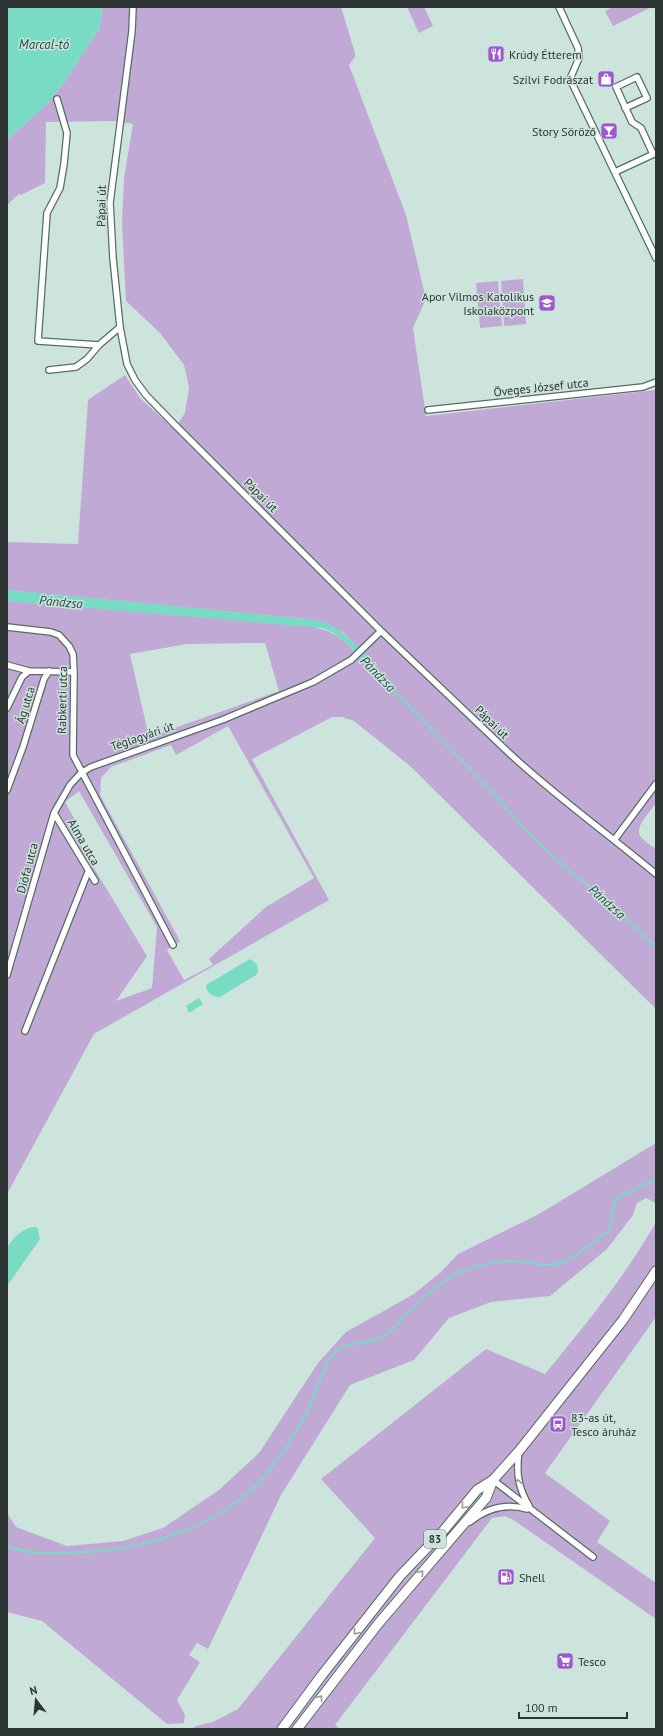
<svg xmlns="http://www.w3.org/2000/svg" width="663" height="1736" font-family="'PT Sans',sans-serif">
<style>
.green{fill:#c1a9d6;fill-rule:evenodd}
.water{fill:#78dbc3}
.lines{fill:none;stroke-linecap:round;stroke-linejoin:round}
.stream{stroke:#78dbc3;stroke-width:2}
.street-casing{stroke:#576c66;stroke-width:8}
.primary-casing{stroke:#576c66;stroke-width:11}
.street{stroke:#fff;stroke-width:5.5}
.primary{stroke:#fff;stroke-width:9}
.oneway{stroke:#969a99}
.labels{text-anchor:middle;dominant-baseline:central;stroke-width:3;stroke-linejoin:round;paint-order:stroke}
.shield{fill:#cde4dd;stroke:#5c6a66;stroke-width:1}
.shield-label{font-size:11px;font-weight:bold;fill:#2c3533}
.poi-label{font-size:12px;fill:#2c3533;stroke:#cde4dd;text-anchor:start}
.street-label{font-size:12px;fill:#2c3533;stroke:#cde4dd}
.water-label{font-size:13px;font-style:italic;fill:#1f4b41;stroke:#cde4dd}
</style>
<rect width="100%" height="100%" fill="#cde4dd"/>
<!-- green -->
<path class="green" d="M103,7h238l14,46v4l-6,8 57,150 20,84 -13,29 13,88 230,-26v413c-5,8 -23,25 -15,34 4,5 10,8 15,12v160l-246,-243 -56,-45 -12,-4h-10l-80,42 77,141 -235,134 -87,160v-593l302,25c33,6 40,20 62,44l4,-4 -32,-34 -37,-13 -299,-29v-48l71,2 10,-144 37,-25 15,23 34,31 11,-16 4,-26 -5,-22 -24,-32 -34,-32 -4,-78 2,-45 9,-54 -16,-3 -71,1 -1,61 -24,12 -2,-1 -12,11v-65l41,-37 17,-22 34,-52zM265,643l14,48 -130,46 -19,-83 57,-10zM228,726l86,152 -48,29 -57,52 4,6 -29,15 -17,-30 13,-9 -80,-146 1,-17 10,-11 60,-22 5,10zM79,791l78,136 -5,61 -36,13 31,-45 -79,-131 7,-5 -10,-18z
M407,7h17l9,19 -14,7z
M613,7h39l-39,19 -8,-15z
M523,279l3,45 -22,2 -3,-45z
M498,281l4,45 -22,2 -4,-45z
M656,1143v60l-10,-5 -9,5 -4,12 -26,34 -57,47 -59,6 -42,16 -35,42 -64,25 -69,110 -73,154 -11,-6 -8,12 11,7 -23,38 8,15 -1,8 -17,1 -125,-103 -35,-9v-99l9,14 51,19 56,-5 40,-13 56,-38 40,-37 59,-90 28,-31 68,-38 27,-22 17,-18 81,-40z
M656,1222v95l-111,156 65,48 -13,21 59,41v36l-144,-100 -7,-3 -13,2 -157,207 5,4h-148l4,-3 17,-4 25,-13 137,-171 -54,-59 165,-130 59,25c40,-49 80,-97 111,-152z"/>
<!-- water -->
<path class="water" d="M7,7h96l-4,22 -34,52 -17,22 -41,37z
M7,590l310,30c26,6 41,28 58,46l-4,4c-14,-16 -28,-35 -49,-42l-315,-27z
M250,959l7,5 1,8 -2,3 -36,22c-8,0 -14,-4 -14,-12z
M199,998l4,6 -14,9 -3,-7z
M33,1227h4l3,12 -33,47v-39c7,-9 14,-18 26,-20z"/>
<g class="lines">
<!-- stream -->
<path class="stream" d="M372,668l122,126 36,41 42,38 41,33 43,41
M7,1545c17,9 36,8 54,8 78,0 168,-25 215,-91 12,-17 24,-35 33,-54 7,-15 14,-45 27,-57 11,-10 32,-6 45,-13 9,-4 16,-13 22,-20 15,-15 30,-31 48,-41 18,-11 43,-16 64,-16 14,0 30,7 44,2 19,-6 37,-23 52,-35l2,-21 4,-9 39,-19"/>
<!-- street casing -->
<g class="street-casing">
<path id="street" d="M133,7l-1,24 -22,172 3,55 7,69 7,37 8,16 11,15 29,30 206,206 127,121c47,44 99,81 148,122
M559,7l19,41 1,10 -9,21 86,179
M57,99l10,34 -3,31 -4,24 -13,25 -9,128 61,4
M625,108l22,-10 -10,-21 -21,10 16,35 9,6 12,26
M615,172l41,-19
M49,370l27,-3 11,-8 12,-14 21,-18
M428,410l215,-23 13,-5
M7,627l44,5 8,3 10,11 4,8 1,18 -1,83 100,190
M7,665l22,6 45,1
M7,708l15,-31 7,-6
M7,790l16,-43 21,-68 5,-8
M54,813l41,68
M615,839l41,-55
M7,975l47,-162 16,-28 11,-12 10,-6 131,-47 91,-38 38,-22 30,-29
M25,1031l63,-159
M519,1451c-3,22 -1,36 10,55
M493,1480l100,77
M470,1522c17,-14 36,-19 57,-13"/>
</g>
<!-- primary casing -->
<g class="primary-casing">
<path id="primary" d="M282,1729l40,-54 78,-99 44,-46 33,-40 16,-10 26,-29 104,-131 33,-49
M297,1729l81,-105 108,-126 7,-18"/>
</g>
<!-- street -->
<use href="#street" class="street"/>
<!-- primary -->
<use href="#primary" class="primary"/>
</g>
<!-- one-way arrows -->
<defs><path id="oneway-chevron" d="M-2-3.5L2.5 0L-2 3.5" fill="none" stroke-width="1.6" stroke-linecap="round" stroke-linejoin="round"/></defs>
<g class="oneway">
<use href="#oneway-chevron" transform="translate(518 1482) rotate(-101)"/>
<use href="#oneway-chevron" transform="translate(464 1506) rotate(130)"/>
<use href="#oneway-chevron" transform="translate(421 1573) rotate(-49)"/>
<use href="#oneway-chevron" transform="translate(356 1632) rotate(128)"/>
<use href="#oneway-chevron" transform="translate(320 1698) rotate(-53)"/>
</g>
<!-- icons -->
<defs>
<g id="restaurant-square" transform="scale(0.9)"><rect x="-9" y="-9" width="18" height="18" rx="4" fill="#9d58cd" stroke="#cde4dd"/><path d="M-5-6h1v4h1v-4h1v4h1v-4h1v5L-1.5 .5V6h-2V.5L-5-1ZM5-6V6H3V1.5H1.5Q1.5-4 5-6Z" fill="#fff"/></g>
<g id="shop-square" transform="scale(0.9)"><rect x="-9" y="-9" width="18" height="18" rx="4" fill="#9d58cd" stroke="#cde4dd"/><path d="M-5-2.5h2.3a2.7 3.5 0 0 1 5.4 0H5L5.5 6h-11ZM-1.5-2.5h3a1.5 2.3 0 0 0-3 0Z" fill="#fff"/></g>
<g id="bar-square" transform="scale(0.9)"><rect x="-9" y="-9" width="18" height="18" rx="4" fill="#9d58cd" stroke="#cde4dd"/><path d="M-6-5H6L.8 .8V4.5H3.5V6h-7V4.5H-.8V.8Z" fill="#fff"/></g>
<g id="school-square" transform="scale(0.9)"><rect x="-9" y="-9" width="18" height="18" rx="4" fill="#9d58cd" stroke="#cde4dd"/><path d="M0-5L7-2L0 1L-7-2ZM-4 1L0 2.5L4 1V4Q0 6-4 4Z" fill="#fff"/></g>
<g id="bus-square" transform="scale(0.9)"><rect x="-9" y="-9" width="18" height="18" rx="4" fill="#9d58cd" stroke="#cde4dd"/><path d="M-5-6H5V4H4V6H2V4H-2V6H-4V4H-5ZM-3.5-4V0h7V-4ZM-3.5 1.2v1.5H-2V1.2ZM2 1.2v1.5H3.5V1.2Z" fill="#fff"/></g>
<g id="fuel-square" transform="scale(0.9)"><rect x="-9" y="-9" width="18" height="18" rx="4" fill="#9d58cd" stroke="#cde4dd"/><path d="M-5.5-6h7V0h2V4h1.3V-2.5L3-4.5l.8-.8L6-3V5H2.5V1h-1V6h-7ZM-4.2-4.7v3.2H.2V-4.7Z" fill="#fff"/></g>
<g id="supermarket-square" transform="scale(0.9)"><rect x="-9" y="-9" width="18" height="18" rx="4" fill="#9d58cd" stroke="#cde4dd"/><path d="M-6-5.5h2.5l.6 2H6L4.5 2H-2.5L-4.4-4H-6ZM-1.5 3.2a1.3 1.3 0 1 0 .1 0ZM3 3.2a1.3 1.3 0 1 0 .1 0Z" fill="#fff"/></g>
</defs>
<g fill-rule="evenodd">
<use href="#restaurant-square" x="496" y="54"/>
<use href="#shop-square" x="606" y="79"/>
<use href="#bar-square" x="609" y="131"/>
<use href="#school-square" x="547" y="303"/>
<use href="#bus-square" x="558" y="1424"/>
<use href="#fuel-square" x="506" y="1577"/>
<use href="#supermarket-square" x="565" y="1661"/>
</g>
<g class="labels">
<!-- shield labels -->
<rect class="shield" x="424" y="1530" width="22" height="18" rx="3"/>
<g class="shield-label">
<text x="435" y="1539">83</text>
</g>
<!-- poi labels -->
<g class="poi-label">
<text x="509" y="54">Krúdy Étterem</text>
<text x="593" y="79" text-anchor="end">Szilvi Fodrászat</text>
<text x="596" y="131" text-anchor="end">Story Söröző</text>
<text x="534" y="296" text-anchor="end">Apor Vilmos Katolikus<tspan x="534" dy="14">Iskolaközpont</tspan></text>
<text x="571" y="1417">83-as út,<tspan x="571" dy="14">Tesco áruház</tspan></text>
<text x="519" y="1577">Shell</text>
<text x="578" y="1661">Tesco</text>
</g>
<!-- street labels -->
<g class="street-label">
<text transform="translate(101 206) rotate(-89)">Pápai út</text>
<text transform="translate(541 387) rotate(-6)">Öveges József utca</text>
<text transform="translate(261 495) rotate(45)">Pápai út</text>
<text transform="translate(62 700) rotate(-89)">Rabkerti utca</text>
<text transform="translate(25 705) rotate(-73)">Ág utca</text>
<text transform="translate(492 722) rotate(44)">Pápai út</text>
<text transform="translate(142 736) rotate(-19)">Téglagyári út</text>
<text transform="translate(84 842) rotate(60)">Alma utca</text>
<text transform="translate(27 868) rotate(-75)">Diófa utca</text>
</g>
<!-- water labels -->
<g class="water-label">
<text x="44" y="44">Marcal-tó</text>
<text transform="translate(61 602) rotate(5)">Pándzsa</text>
<text transform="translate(378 674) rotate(46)">Pándzsa</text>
<text transform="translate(607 902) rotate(42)">Pándzsa</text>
</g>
</g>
<!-- border -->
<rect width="663" height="1736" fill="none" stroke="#2c3533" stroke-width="16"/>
<!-- north arrow -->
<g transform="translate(36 1700) rotate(344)" stroke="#cde4dd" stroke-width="3" paint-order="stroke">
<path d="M0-3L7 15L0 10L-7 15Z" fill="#2c3533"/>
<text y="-6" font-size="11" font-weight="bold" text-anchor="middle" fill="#2c3533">N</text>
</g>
<!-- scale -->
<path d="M519 1712v6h108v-6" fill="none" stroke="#2c3533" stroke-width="2"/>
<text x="525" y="1712" font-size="12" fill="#2c3533" stroke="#cde4dd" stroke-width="3" paint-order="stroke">100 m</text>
</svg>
